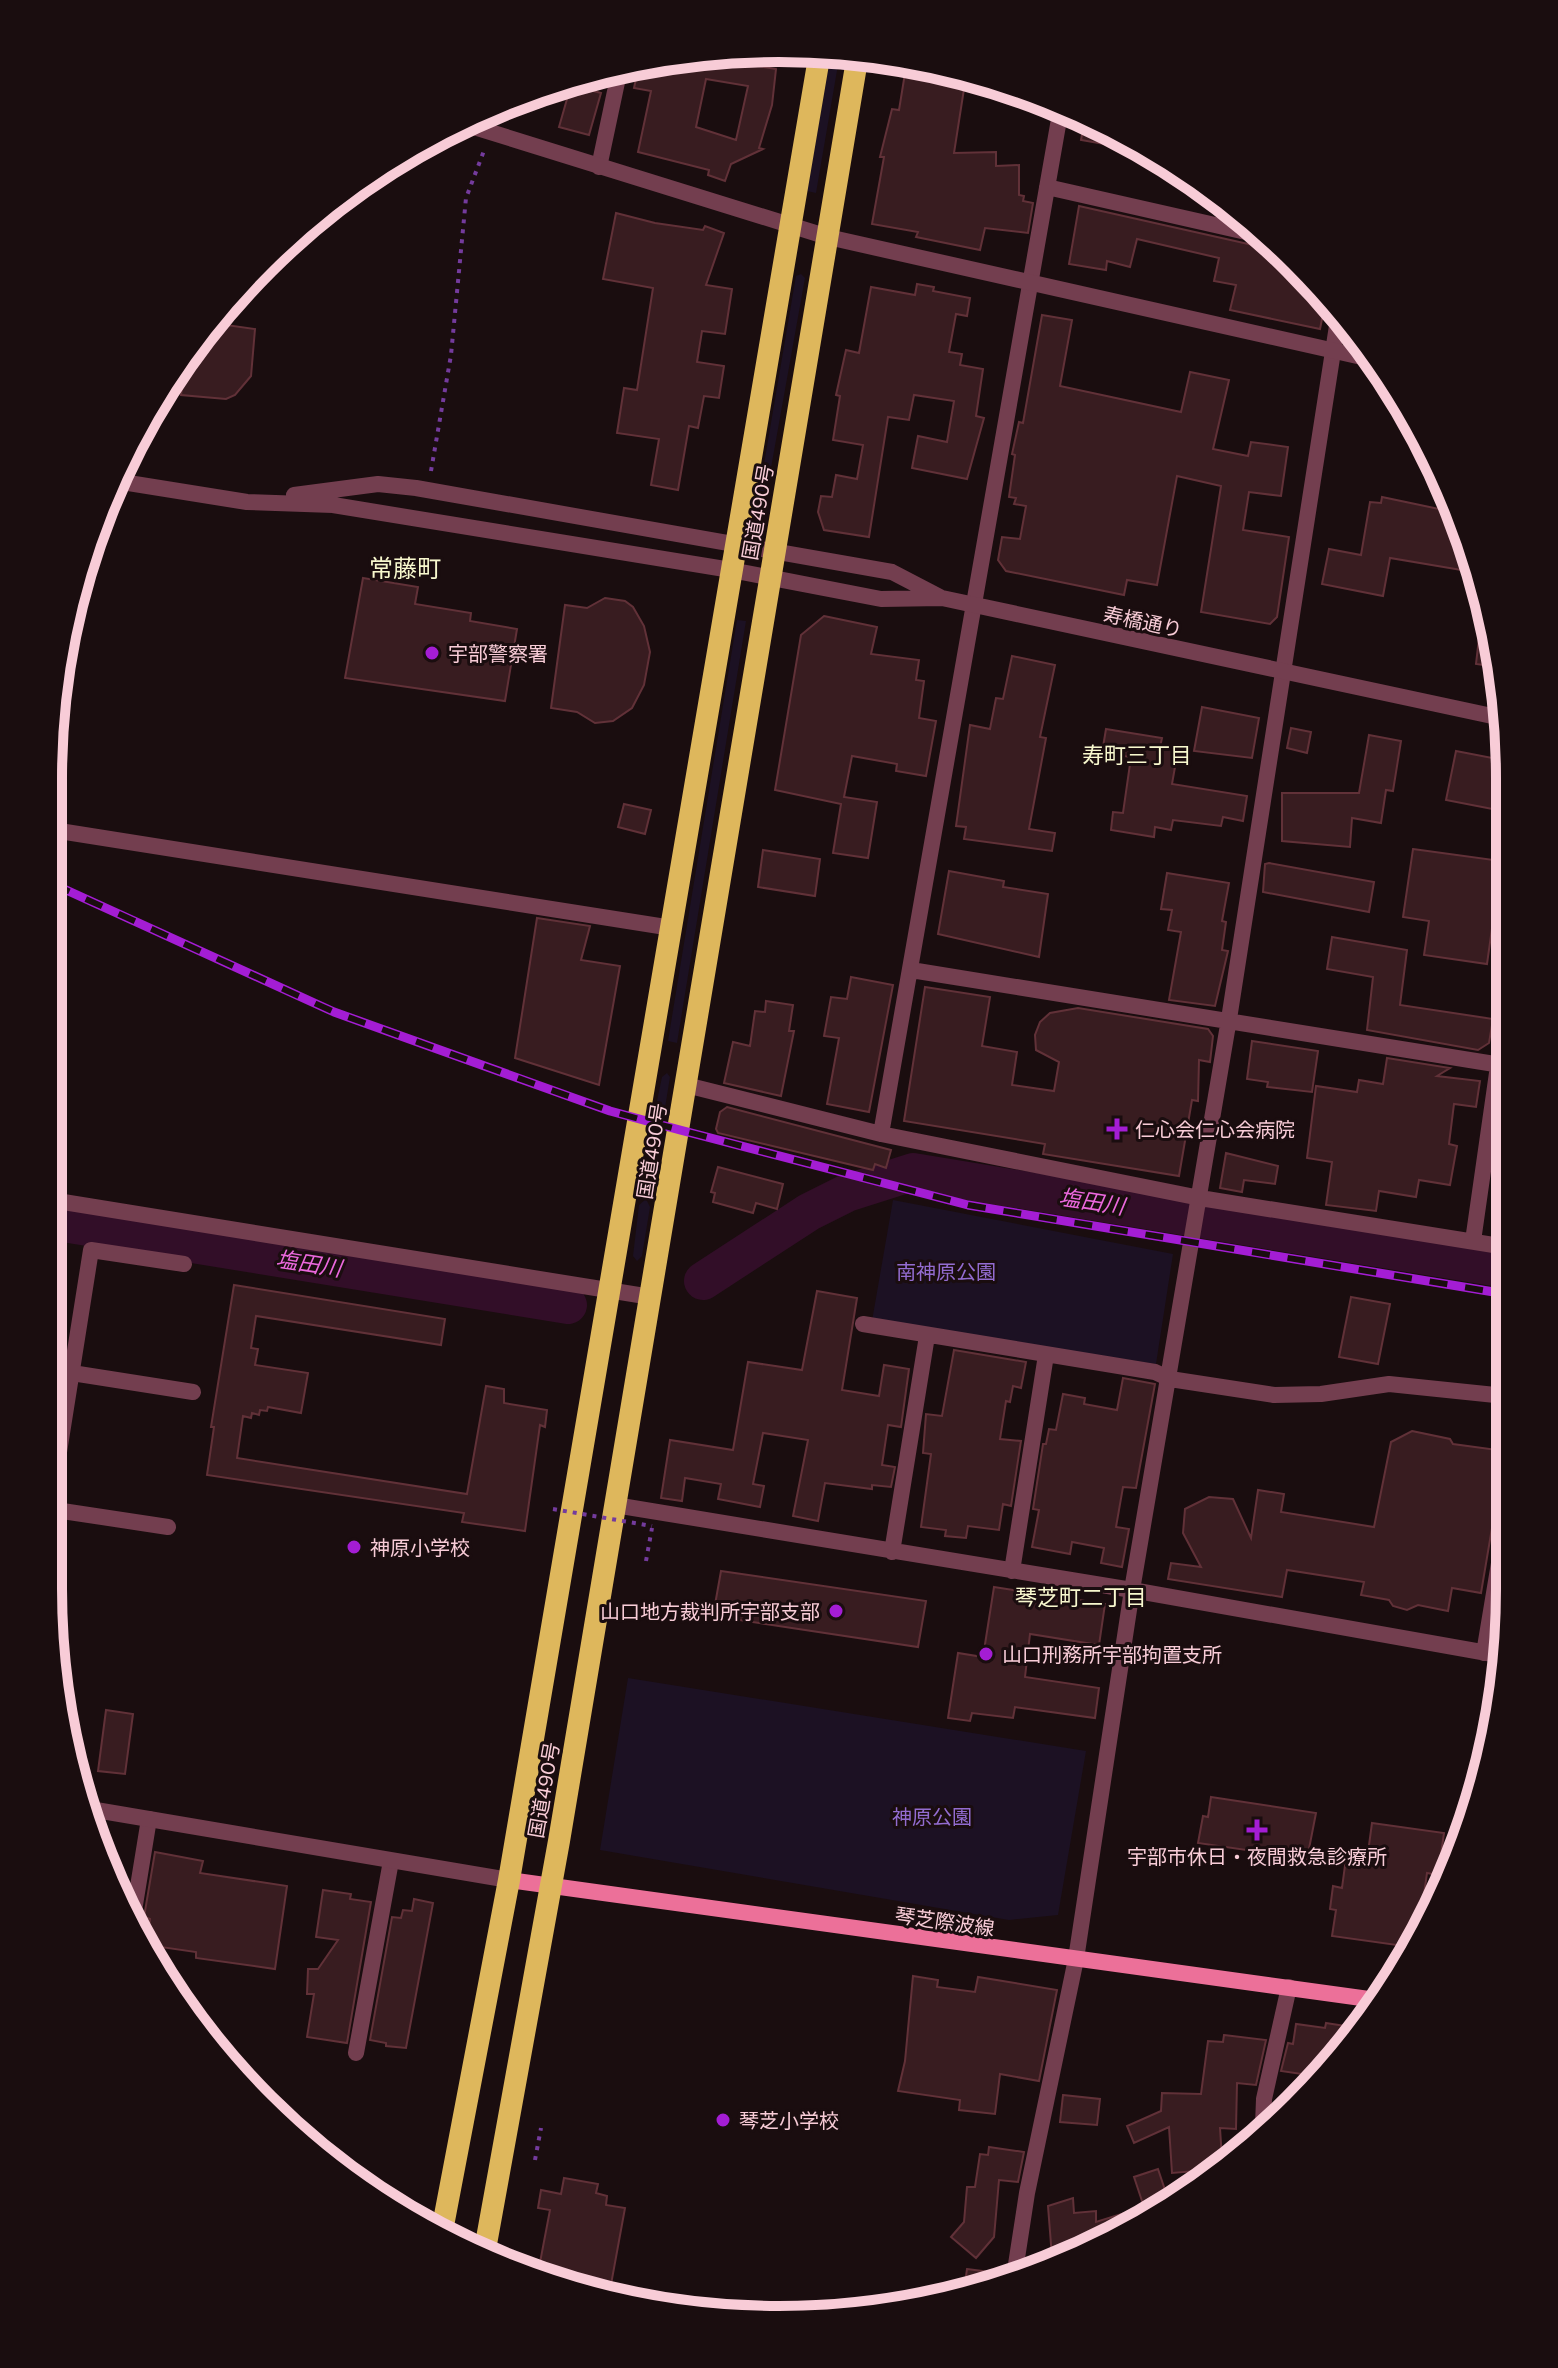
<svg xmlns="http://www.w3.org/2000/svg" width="1558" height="2368" font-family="Commissioner,'Noto Sans JP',sans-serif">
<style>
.green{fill:#1c1123}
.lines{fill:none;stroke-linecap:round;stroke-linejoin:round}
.river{stroke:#320e28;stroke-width:38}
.building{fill:#381c20;stroke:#613138;stroke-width:2;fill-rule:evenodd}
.path{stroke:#743b9d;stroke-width:4;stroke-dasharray:4 6;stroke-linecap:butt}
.minor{stroke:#733e4f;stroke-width:16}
.tertiary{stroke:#733e4f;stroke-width:16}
.secondary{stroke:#ec7099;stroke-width:16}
.trunk{stroke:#deb75c;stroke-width:22}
.rail-casing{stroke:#a41dd4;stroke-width:9}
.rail{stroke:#1a0d0f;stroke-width:6;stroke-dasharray:18;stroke-linecap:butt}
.path-bridge{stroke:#743b9d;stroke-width:4;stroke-dasharray:4 6;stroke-linecap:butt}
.poi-dot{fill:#a41dd4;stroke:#1a0d0f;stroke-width:3}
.labels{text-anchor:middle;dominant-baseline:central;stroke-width:6;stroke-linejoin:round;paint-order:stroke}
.street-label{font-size:20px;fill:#f8ccd7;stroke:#1a0d0f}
.poi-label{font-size:20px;fill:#f8ccd7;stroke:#1a0d0f;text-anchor:start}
.park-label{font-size:20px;fill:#936cd0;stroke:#1a0d0f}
.neighbourhood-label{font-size:22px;fill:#f8f8ce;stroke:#1a0d0f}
.water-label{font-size:22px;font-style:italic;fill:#eb68dd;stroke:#1a0d0f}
.quarter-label{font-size:24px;fill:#f8f8ce;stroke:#1a0d0f}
.rim{fill:none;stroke:#f8ccd7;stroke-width:10}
</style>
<rect width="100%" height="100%" fill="#1a0d0f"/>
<!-- green -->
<path class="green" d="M831,53h9l-24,140 -9,-2z
M801,274l4,4 -41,229 -7,-2 39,-229z
M737,620l9,1 -69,422 -9,-2z
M667,1073l3,4 -6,37h-5l-4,-4 7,-33z
M652,1133l9,2 -5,38 -7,6 -3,-7z
M646,1199l4,8 -8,49 -5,5 -4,-5 6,-51z
M893,1200l280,54 -17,110 -284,-43z
M628,1678l458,73 -28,164 -49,5 -409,-70z"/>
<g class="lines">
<!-- river -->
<path class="river" d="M51,1221l517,84
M703,1281l106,-69 38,-19 66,-21 593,97"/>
</g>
<!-- building -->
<path class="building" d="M718,52l-2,7 60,10 -4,36 -13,43 4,1 -32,15 -6,17 -17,-6 1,-5 -71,-18 13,-61 -17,-3 5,-23zM706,79l42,7 -12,54 -40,-13z
M906,67l60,9 -12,77 42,-1v14l23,-1v30l5,1 -1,5 10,2 -5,30 -43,-5 -5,22 -64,-13 2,-5 -46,-8 12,-67h-4l12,-48 7,1z
M571,85l30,8 -12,42 -30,-8z
M1085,119l56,25 -2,6 -58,-10z
M1079,206l187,42 11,-1 49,52 -6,30 -90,-19 6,-25 -22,-4 5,-23 -82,-19 -7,28 -23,-6 -1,9 -37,-6z
M616,213l39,10 48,7 2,-4 19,7 -18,52 26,4 -7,45 -23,-3 -5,31 27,4 -5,32 -15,-2 -6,32 -9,-2 -11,64 -27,-5 8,-46 -42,-6 7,-45 13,2 16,-102 -50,-9z
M917,284l17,3 -1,4 37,7 -3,18 -11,-2 -7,38 13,2 -2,11 23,4 -7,47 8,2 -17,61 -55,-11 6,-32 29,6 7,-41 -40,-6 -5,25 -21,-3 -19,120 -45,-7 -6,-18 3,-16 11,1 4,-22 21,4 6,-34 -30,-5 7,-44 -4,-1 10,-45 13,3 12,-66 44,8z
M1042,315l30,5 -12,66 121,26 9,-40 39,8 -16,69 35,7 3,-14 37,5 -7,49 -32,-4 -6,38 46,7 -12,80 -7,7 -69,-12 20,-126 -44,-10 -20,109 -30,-5 -3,15 -118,-24 -8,-11 4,-23 18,2 6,-33 -12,-2 2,-6 -7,-1 6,-42 -3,-1 7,-32 4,1z
M212,323l43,6 -4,47 -16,19 -9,4 -45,-4 4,-31z
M1445,483l34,90 -89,-15 -7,38 -61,-12 7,-35 32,6 9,-53 11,1 1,-6 57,12z
M363,578l55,9 -3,17 56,9 -1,8 47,8 -12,72 -160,-23z
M605,598l20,3 8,6 11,19 6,26 -6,33 -12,23 -19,13 -18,2 -18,-11 -26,-4 14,-103 22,3z
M824,616l53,11 -6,27 48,6 -3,20 8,1 -5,37 17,3 -10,55 -30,-5 1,-7 -45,-8 -8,41 33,5 -9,56 -35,-5 8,-49 -66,-14 26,-155z
M1479,638l14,2 5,27 -22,-3z
M1012,656l43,9 -15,72 6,1 -17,91 26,4 -3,18 -88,-12 2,-12 -10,-1 14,-101 20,4 6,-31 7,1z
M1202,707l57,11 -7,40 -58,-7z
M1291,728l20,4 -4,21 -20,-5z
M1106,729l56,9 -2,9 18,3 -6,34 75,12 -4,25 -20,-4 -2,9 -48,-6 -2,10 -16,-3 -1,10 -43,-7 2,-18 10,1 8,-56 -29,-4z
M1369,735l32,6 -8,50 -7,-1 -5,33 -29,-5 -2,29 -68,-6v-48h77z
M1456,751l52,10v51l-62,-12z
M624,804l27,6 -6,24 -27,-7z
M1413,849l88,12 -7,35 14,2v25l-15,-2 -6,43 -63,-9 5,-34 -26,-4z
M763,850l57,9 -5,37 -57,-9z
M1269,863l105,19 -5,30 -106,-20 2,-28z
M949,871l55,10 -1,6 45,7 -9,63 -101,-23z
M1167,873l62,10 -7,38 4,1 -4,28 6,1 -13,55 -46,-6 12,-68 -13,-2 4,-20 -11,-1z
M537,918l53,8 -9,34 39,6 -21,119 -84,-27z
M1332,937l75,13 -7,55 93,14 -4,24 -11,7 -111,-20 6,-53 -46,-8z
M851,977l42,8 -24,127 -42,-8 12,-66 -15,-2 7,-39 16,2z
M925,987l65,10 -8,49 35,6 -5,33 42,6 5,-29 -23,-12 -1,-15 5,-13 10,-9 28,-5 130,21 5,7 -3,26 -11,-2 -1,41 -6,-1 -13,76 -136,-22 2,-10 -141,-23z
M766,1001l27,4 -4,26h5l-13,65 -57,-13 9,-41 17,4 5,-35 10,1z
M1252,1041l66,10 -6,41 -45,-5 1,-5 -21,-3z
M1387,1058l63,10 -13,8 43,5 -4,26 -22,-3 -5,40 8,2 -7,39 -31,-5 -3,17 -37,-6 -3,20 -50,-6 6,-43 -25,-4 9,-72 41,6 2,-12 24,4z
M727,1107l164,43 -5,18 -11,-4 -2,6 -155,-37 -2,-4 4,-17z
M1226,1153l52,13 -3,18 -31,-4 -2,12 -22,-4z
M718,1167l65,17 -6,25 -21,-6 -3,10 -40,-11 2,-9 -4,-1z
M234,1285l211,34 -4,26 -185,-29 -5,32 7,1 -3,16 53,8 -7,40 -33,-6 -1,4 -7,-1 -1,5 -7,-2 -1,5 -8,-2 -6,42 230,36 19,-108 18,3v14l43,7 -2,17 -5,-2 -15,106 -63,-9 2,-9 -257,-38 7,-48h-3z
M817,1291l40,7 -15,92 37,6 5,-31 25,4 -8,58 -13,-2 -6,40 13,2 -4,20 -19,-2v4l-47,-6 -7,38 -25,-5 15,-76 -45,-7 -10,51 11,2 -4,21 -42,-8 3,-15 -36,-6 -3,23 -21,-3 9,-58 63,10 15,-88 54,8z
M1351,1297l39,7 -12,60 -39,-7z
M954,1350l72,12 -5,26 -8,-2 -3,16 -4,-1 -6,38 21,2 -10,65 -8,-2 -4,26 -31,-4 -2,12 -21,-2 1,-6 -25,-3 10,-73 -8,-1 3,-39 16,2z
M1123,1378l32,6 -19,104 -13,-1 -7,40 13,2 -7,38 -21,-4 3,-15 -32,-6 -2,12 -38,-7 7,-37 -6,-1 10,-65h3l3,-15 7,1 7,-36 22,4 -1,6 33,6z
M1412,1431l38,8 3,5 52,7 -24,142 -29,-5 -4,23 -30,-6 -11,5 -14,-4 -4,-6 -28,-5 3,-13 -77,-12 -5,27 -114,-18 3,-16 30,4 -18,-34 2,-24 24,-12 24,2 18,39 7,-48 26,4 -3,18 93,15 17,-85z
M721,1571l205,30 -8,46 -205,-31z
M994,1587l111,17 -6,41 -69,-11 -5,43 74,11 -4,30 -80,-11 -2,11 -41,-5 -2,8 -22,-3 10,-65 25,4z
M106,1710l27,4 -8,60 -27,-3z
M1211,1797l105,16 -9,46 -109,-16 5,-27 5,1z
M1372,1823l72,10 -6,42 -11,-2 -9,64 -7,10 -79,-11 4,-26 -6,-1 3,-23 9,2 4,-30 21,2z
M155,1852l48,9 -3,12 87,13 -12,83 -79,-11v-6l-49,-7 3,-26 -6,-2z
M114,1880l14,2 -3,17h-1z
M323,1890l28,4 -1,5 21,3 -24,141 -40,-6 7,-43h-7l1,-25h10l20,-29 -22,-3z
M414,1899l19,4 -27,145 -20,-2v-3l-16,-3 22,-123 9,1 2,-8 9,1z
M913,1976l25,4 -1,7 38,5 3,-15 79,13 -18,91 -39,-7 -5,40 -36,-4 1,-10 -62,-9 7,-30z
M1326,2023l32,5 -30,43 -6,6 -41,-6 7,-28 5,1 3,-20 29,4z
M1224,2035l42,5 -10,45 -19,-2 -1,46 -16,-1 2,31 -14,11 -36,3 -3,-46 -35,16 -7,-17 34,-15 1,-18 39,1 7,-53 15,1z
M1063,2095l37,4 -3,26 -37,-3z
M989,2147l35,5 -6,30 -19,-2 -5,57 -18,21 -25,-21 13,-15 3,-35h8l5,-33 8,1z
M1158,2169l11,33 -25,20 -92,35 -4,-51 25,-8 1,15 22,-2v11l48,-15 -10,-30z
M564,2178l34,6 -2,9 11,3 -1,9 19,3 -15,82 -72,-17 12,-63 -12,-2 3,-18 20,4z
M967,2269l38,5v1l-41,15z"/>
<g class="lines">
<!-- path -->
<path class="path" d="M431,471l20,-116 15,-157 19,-50
M646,1561l6,-33
M535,2160l6,-32"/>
<!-- minor -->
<path class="minor" d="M599,167l21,-99
M1047,187l221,50
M53,830l619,98
M911,970l596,96
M686,1085l195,49 319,64 306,49
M881,1134l180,-1026
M51,1200l600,97
M1473,1241l34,-238
M863,1324l292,48 15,7 104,16 47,-1 68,-10 116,12
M72,1373l121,19
M615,1505l517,85 372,66
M49,1509l119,18
M50,1509l41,-259 93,14
M892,1552l35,-216
M1012,1571l34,-216
M1484,1653l20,-120
M133,1917l16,-98
M356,2053l35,-192
M279,2110v-3
M1263,2125l1,-26 25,-112
M1015,2271l12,-78 49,-234 56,-369 97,-571 110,-706"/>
<!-- tertiary -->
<path class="tertiary" d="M458,122l370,115 547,123
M116,481l131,21 86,3 398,65 150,29 61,-1 564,121
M294,495l84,-11 38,4 476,84 48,25
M84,1808l425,72"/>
<!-- secondary -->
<path class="secondary" d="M509,1880l867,120"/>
<!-- trunk -->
<path class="trunk" d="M442,2231l67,-351 311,-1828
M484,2255l75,-414 299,-1787"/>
<!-- rail casing -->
<g class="rail-casing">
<path id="rail" d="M53,884l281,128 276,99 70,19 288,75 538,89"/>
</g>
<!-- rail -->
<use href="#rail" class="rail"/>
<!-- path-bridge -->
<path class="path-bridge" d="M553,1509l99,17"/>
</g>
<!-- markers -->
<g class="poi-dot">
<circle cx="432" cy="653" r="8"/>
<path d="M1113 1117h8v8h8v8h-8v8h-8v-8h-8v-8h8z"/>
<circle cx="354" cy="1547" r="8"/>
<circle cx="836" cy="1611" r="8"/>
<circle cx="986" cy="1654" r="8"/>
<path d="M1253 1818h8v8h8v8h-8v8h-8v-8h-8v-8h8z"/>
<circle cx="723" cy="2120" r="8"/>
</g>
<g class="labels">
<!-- street labels -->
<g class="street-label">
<text transform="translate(757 512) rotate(-80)">国道490号</text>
<text transform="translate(1143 621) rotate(12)">寿橋通り</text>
<text transform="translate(651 1151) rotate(-81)">国道490号</text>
<text transform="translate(543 1790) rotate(-80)">国道490号</text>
<text transform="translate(945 1921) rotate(8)">琴芝際波線</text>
</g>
<!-- poi labels -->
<g class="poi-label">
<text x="448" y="653">宇部警察署</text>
<text x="1135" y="1129">仁心会仁心会病院</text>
<text x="370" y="1547">神原小学校</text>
<text x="820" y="1611" text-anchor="end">山口地方裁判所宇部支部</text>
<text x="1002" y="1654">山口刑務所宇部拘置支所</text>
<text x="1257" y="1856" text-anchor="middle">宇部市休日・夜間救急診療所</text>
<text x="739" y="2120">琴芝小学校</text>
</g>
<!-- park labels -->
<g class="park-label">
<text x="946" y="1271">南神原公園</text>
<text x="932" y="1816">神原公園</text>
</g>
<!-- neighbourhood labels -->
<g class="neighbourhood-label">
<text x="1137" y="754">寿町三丁目</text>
<text x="1081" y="1596">琴芝町二丁目</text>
</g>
<!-- water labels -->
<g class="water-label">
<text transform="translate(1092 1201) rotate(9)">塩田川</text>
<text transform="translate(309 1263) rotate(9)">塩田川</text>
</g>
<!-- quarter labels -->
<g class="quarter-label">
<text x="405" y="567">常藤町</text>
</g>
</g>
<!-- crop -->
<path d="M0 0H1558V2368H0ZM779 62H779A717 717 0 0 1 1496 779V1589A717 717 0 0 1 779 2306H779A717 717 0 0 1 62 1589V779A717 717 0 0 1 779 62Z" fill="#1a0d0f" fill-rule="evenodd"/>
<path class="rim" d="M779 62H779A717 717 0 0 1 1496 779V1589A717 717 0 0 1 779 2306H779A717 717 0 0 1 62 1589V779A717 717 0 0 1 779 62Z"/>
</svg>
